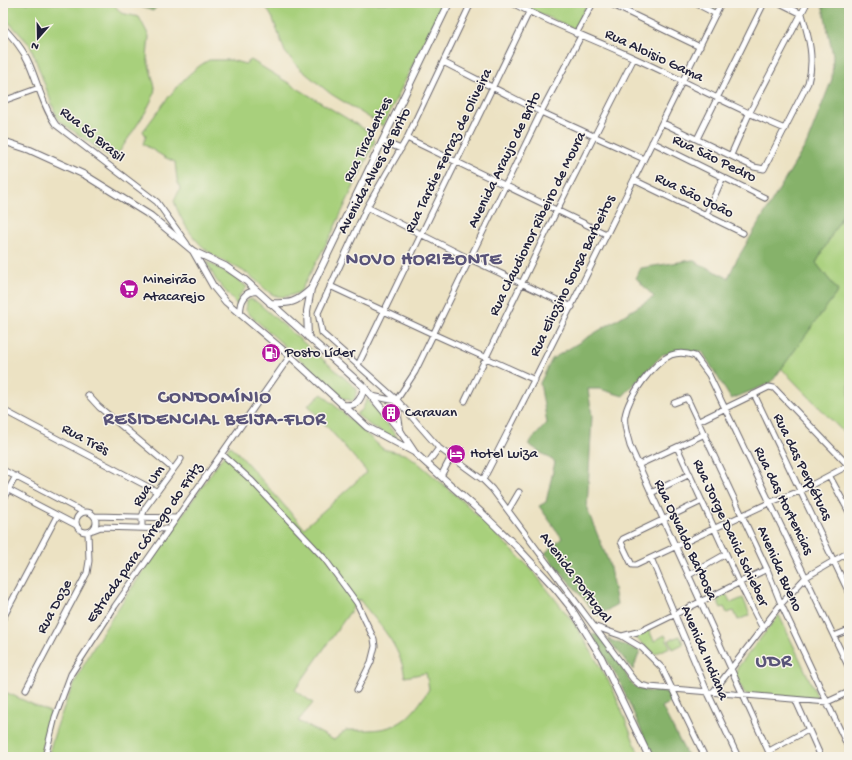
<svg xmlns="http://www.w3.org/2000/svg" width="852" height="760" font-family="'Gochi Hand',sans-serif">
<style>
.green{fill:#a8d07b;stroke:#65795b;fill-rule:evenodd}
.forest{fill:#86b26b;stroke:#546a53}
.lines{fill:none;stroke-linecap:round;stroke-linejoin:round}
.minor-casing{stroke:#69656b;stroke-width:7}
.major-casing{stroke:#69656b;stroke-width:8}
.minor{stroke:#fff;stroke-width:5}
.major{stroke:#fff;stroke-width:6}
.labels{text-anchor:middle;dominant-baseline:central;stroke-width:3;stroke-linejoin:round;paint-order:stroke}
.street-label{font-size:15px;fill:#22223b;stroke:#f7f3e8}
.poi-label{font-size:15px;fill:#22223b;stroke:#f7f3e8;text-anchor:start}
.district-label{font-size:19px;font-weight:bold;letter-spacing:1px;fill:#595479;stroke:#f7f3e8}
</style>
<rect width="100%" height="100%" fill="#f7f3e8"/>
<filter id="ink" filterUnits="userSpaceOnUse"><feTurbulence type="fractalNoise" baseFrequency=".025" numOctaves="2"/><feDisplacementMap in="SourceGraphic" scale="8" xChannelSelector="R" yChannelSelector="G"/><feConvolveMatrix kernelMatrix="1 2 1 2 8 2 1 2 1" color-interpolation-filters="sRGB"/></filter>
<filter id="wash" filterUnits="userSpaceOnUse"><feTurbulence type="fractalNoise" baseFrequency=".012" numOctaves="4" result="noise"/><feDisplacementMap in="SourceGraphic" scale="16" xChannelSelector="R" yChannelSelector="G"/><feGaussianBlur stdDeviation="0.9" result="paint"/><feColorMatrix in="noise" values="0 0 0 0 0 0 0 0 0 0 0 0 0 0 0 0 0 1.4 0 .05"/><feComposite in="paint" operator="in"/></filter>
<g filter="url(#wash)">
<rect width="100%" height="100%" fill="#ece2c3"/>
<!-- green -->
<path class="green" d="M3,3h110l8,10 18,4 10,19 -2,22 8,29 -1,8 -9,18 -31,47 -56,-40 -28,-75 -27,-29z
M264,3h179l-60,123 -52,-32 -32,-26 -14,-16 -12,-33z
M517,3h71l-14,26z
M699,3h19l-4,8z
M209,60h22l14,4 6,-4 118,72 6,9 -44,94 -31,57c-8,3 -14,6 -23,4 -8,-1 -17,-13 -24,-18 -12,-10 -27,-15 -40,-23 -18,-12 -32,-33 -39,-54l6,-12 -3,-10 -2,-17 -9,-4 -23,-14 3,-8 -3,-5c19,-24 38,-56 66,-71z
M849,204v234l-68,-70 57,-77 -22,-28z
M206,261l29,17 12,9 -8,9 -1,10 -22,-26z
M251,299l6,3 100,87 -2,9 -3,3 -9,-3 -94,-84 -3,-4 1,-9z
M322,394l61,55 25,6 9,7 49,42 66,66 45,57 36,62 27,68h-592c19,-76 55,-127 99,-191 28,-40 55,-80 83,-120l9,8 65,74 63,-56 -59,-67zM359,599c20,26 41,45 46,78l21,-4 3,16c-24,40 -38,42 -83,41l-12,10 -36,-19 15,-18 -18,-13z
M367,399l27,34 7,10 -30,-17 -15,-12 6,-4z
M726,594l5,9 12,-5 7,17 -12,5 -4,-9 -7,2 -3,-6 -3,1 -5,-10z
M779,615l40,85 -74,-6 -10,-19 3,-8z
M649,630l5,11 11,-6 5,12 -15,7 -23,-19z
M680,636l3,8 -10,5 -4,-9z
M3,691l49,22 -12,44h-37z"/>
<!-- forest -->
<path class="forest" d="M130,3h30l-7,8z
M822,3h27v201l-33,59 22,28 -67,92 -40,16 -29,-48 -39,3 -40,42 -23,-7h-12l4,27 -5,93 22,54 8,41 -19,12 -53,-63 17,-15 -23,-32 7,-4 9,-40 -27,-18 19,-21 -7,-40 12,-24 102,-62 -18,-19 5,-10 51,-8 36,18 8,-17 71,-118 25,-64 1,-24z
M591,633l9,3 25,36c9,23 25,19 46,20l4,8 -13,7 26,50h-35l-34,-77z
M608,639l32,12 -7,19z"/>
</g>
<g filter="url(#ink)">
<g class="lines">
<!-- minor casing -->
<g class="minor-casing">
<path id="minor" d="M471,3l-64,135 -40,69 -49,106 4,20 75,67 42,48 44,32 9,9 141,190 7,6 9,2 178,15 22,-10
M512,3c40,21 81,36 122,55 51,23 100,50 151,71
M609,3l91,44
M695,3l21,11
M3,27c10,11 20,22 26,36 9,20 14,44 27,62l101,77 30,42
M576,34l17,-31
M443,62l98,50 103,47
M3,101l36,-13
M663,123l91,44 10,2 44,-86c7,-24 1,-45 -6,-69l-22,-11
M407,138l199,96
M697,139l67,-136
M382,141l19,8
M652,142l113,56
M731,155l18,-41 58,-111
M634,180l109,53
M367,207l103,52 102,48
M706,215l17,-38
M330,286l103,48 102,46
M358,365l171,-353
M754,394l95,199
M88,395l11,12 74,62
M372,396l24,5
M465,401l92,-191 77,-152
M674,403l13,-5 80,171 14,35 68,145
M3,410l153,81
M699,421l70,-34 5,1 75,78
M401,432l-5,-31 19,-29 126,-260 40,-76
M677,447l62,135 24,47
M222,454l29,26 73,78 33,45 17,36 1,7 -4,16 -14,28
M427,464l12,-16
M638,465l67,-31
M3,470l80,42
M441,476l10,-19
M830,477l19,35
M483,480c82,-158 159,-318 238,-477
M3,487l73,38
M651,493l39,-19
M3,499l13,-23
M702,501l-79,38 -2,3 11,23h4l135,-63 29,-11 49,-26
M509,509l10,-17
M76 522a10 10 0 1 1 20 0a10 10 0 1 1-20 0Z
M94,516l82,2
M142,527v-10l3,-9 36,-49
M93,530l8,-3 67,2
M651,558l56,133 31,66
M689,575l37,-21
M3,618l54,-102
M596,627l26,9 20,12 20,20 43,89
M622,636l19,-5 126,-62
M834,636l15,-6
M26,689l61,-116 2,-12 -1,-29
M713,692l68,-88 25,-27 43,-25
M796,701l25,56
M769,751l39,-21
M45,757l10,-40 16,-43 44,-68 175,-250
M771,757l-141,-311c-2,-9 -7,-21 -5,-30 3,-19 28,-53 46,-61 8,-3 16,-2 24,1l14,19 140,293"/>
</g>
<!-- major casing -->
<g class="major-casing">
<path id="major" d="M3,141l27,9 55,25 66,41 42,35 32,15 20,14 119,107 37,45 14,21 68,61 34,33 38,41 16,20 30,49 48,100
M193,251l20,35 13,16 64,54 77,71 47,25
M270,303c20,1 26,0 41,-14
M240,313c0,-12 4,-21 16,-22
M308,337l-1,-26 4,-22 138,-286
M342,405c14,2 19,-4 22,-18"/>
</g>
<!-- minor -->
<use href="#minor" class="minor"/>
<!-- major -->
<use href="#major" class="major"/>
</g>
</g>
<!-- icons -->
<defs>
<g id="supermarket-disc" transform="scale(1)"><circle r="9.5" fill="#b5179e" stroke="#f7f3e8"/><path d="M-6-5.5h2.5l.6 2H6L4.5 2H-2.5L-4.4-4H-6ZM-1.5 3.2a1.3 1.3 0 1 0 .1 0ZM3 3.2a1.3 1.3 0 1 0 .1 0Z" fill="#fff"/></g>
<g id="fuel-disc" transform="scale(1)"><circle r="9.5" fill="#b5179e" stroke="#f7f3e8"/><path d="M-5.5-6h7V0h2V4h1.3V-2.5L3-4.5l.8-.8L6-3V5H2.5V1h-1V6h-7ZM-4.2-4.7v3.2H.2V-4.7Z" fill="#fff"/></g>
<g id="building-disc" transform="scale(1)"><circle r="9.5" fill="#b5179e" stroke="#f7f3e8"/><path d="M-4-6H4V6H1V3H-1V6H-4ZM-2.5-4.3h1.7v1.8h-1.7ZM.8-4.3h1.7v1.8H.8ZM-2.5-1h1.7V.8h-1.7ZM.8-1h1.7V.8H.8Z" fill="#fff"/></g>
<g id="hotel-disc" transform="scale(1)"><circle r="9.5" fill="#b5179e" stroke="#f7f3e8"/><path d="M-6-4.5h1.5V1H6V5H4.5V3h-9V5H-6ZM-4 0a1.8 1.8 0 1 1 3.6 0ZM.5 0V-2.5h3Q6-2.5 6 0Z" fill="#fff"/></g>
</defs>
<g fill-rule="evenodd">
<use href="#supermarket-disc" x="129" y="289"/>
<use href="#fuel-disc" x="271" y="353"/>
<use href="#building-disc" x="391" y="413"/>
<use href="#hotel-disc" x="456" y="454"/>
</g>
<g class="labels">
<!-- street labels -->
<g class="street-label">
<text transform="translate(654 56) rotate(25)">Rua Aloisio Gama</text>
<text transform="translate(92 135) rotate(39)">Rua Só Brasil</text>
<text transform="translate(368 140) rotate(-64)">Rua Tiradentes</text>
<text transform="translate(449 151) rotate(-64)">Rua Tardie Ferraz de Oliveira</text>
<text transform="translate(714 159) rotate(26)">Rua São Pedro</text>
<text transform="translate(505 160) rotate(-64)">Avenida Araujo de Brito</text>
<text transform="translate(375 171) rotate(-62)">Avenida Alves de Brito</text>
<text transform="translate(694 196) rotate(26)">Rua São João</text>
<text transform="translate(538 224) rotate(-64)">Rua Claudionor Ribeiro de Moura</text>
<text transform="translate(573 276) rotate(-64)">Rua Eliozino Sousa Barbeitos</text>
<text transform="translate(85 440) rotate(28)">Rua Três</text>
<text transform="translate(802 467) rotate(64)">Rua das Perpétuas</text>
<text transform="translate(149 486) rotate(-57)">Rua Um</text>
<text transform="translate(783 501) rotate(64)">Rua das Hortencias</text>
<text transform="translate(730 533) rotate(65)">Rua Jorge David Schieber</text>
<text transform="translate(685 540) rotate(65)">Rua Osvaldo Barbosa</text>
<text transform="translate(145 543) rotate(-55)">Estrada para Córrego do Fritz</text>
<text transform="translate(779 569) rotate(66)">Avenida Bueno</text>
<text transform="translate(575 578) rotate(53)">Avenida Portugal</text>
<text transform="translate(55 607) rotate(-62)">Rua Doze</text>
<text transform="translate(704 653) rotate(67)">Avenida Indiana</text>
</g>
<!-- poi labels -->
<g class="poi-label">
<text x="143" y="280">Mineirão<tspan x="143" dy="17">Atacarejo</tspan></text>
<text x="285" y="353">Posto Líder</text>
<text x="405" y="413">Caravan</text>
<text x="470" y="454">Hotel Luiza</text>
</g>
<!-- district labels -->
<g class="district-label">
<text x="424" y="260">NOVO HORIZONTE</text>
<text x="215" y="398">CONDOMÍNIO<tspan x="215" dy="22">RESIDENCIAL BEIJA-FLOR</tspan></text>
<text x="774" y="662">UDR</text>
</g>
</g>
<!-- margin -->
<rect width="852" height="760" fill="none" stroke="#f7f3e8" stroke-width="16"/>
<!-- north arrow -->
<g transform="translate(38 38) rotate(200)" stroke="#f7f3e8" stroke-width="3" paint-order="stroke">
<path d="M0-3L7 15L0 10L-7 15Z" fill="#22223b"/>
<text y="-6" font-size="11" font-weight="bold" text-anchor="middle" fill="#22223b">N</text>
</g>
</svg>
